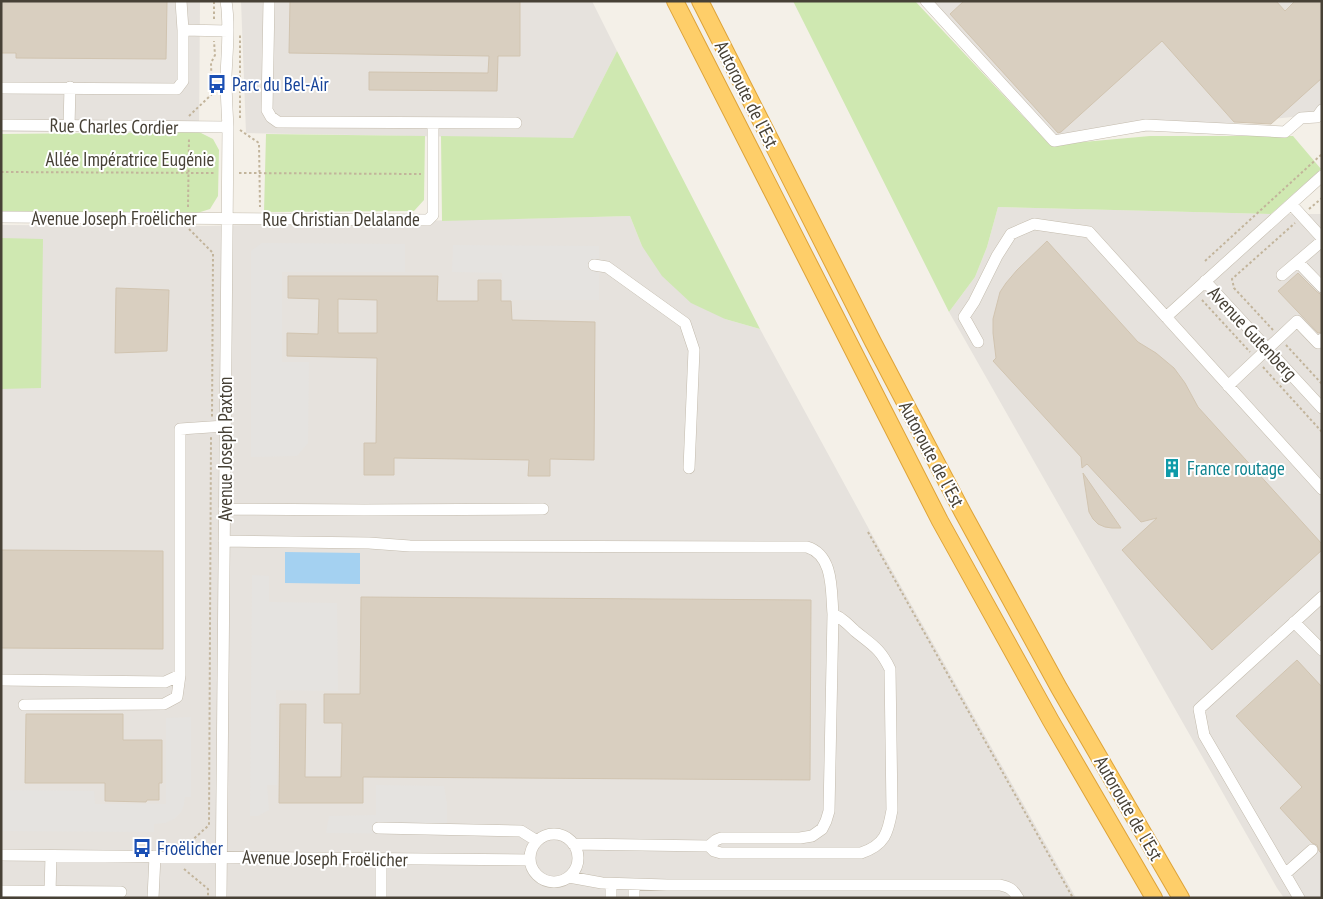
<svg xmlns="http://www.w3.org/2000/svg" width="1323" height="899" font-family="'PT Sans Narrow',sans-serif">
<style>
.industrial{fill:#e6e2dd}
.green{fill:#cfe8b1}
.parking{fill:#e5e3e0}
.water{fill:#a4d1f1}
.building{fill:#d9cfc0;stroke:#d1c4b0;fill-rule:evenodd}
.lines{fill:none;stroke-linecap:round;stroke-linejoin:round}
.minor-casing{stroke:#c3bbad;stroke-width:12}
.highway-casing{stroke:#dea338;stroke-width:18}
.path{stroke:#c2b49b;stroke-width:2;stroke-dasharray:2.5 2.5;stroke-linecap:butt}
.minor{stroke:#fff;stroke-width:11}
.highway{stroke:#fece69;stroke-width:16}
.labels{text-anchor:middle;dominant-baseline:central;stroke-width:4;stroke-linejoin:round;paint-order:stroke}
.transit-label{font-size:19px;fill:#164399;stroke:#fff;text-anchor:start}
.street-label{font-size:19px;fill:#474136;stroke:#fff}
.culture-label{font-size:19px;fill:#0d838f;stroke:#fff;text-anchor:start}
</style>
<rect width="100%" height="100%" fill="#f4f0e8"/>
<!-- industrial -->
<path class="industrial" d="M1,1h199l-1,131h-198z
M241,1h351l25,50 -44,88 -327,-6z
M926,1h396v113l-268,27z
M998,207l273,7h51v684h-38l-7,-10 -328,-576 26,-35 12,-30z
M630,216l12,30 83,73 35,10 110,202 206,367h-1075v-673l205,1z"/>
<!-- green -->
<path class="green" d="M793,1h122l135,144 100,-9h143l28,33 -50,45 -273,-7 -11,40 -12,30 -26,35z
M617,51l143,278 -35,-10 -34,-16 -29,-27 -20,-30 -12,-30 -188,5 -1,-85 132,2z
M199,132l14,7 6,11 -1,46 -8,13 -16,5 -193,-2v-78z
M266,134l159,2 -1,64 -10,11 -150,1z
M1,238l42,1 -2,149 -40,1z"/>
<!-- parking -->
<path class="parking" d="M262,243l143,1v28h-123v90h27l-1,81 -11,13 -46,1v-206z
M453,245l146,1v54h-96l-1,-27 -50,-1z
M252,575l17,1v26l68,1 1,88 -62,-1 1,95h-10l2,25 -11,6h-8z
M191,717v80h-6l-1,8 -3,7 -7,7 -9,4 -11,1v8l-153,-1v-41l93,1 1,13h71v-86z
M376,785l68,1 3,18v30l-121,-1 3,-17 47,-1z"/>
<!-- water -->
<path class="water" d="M285,552l75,1v31l-75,-1z"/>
<!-- building -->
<path class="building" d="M1,1h166l-1,58 -150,-1v-5h-15z
M290,1h230v55h-22l-1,35 -128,-1v-18l119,1 1,-17 -200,-3z
M964,1h312l9,10 10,-10h27v77l-51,46 -37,-2 -72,-81 -101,91 -3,1 -108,-119z
M1047,241l91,101 18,11 18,15 11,15 13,24 124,137v6l-110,100 -90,-100 35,-32 -16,4 -54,-58 -5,4 -1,-11 -88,-96 3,-3 -3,-25v-14l7,-27 6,-9 11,-13z
M1298,273l19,19 5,3v37l-4,1 -40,-42z
M288,276h150l-1,25h41v-21h23v21h10l1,19 83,2 -1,138 -44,-1v17h-22l1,-16 -135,-2v17h-30v-32h12l1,-85 -90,-2v-23l31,1 1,-35 -31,-1zM338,299l39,1v33h-39z
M116,288l53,2 -2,61 -52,2z
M1083,473l38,55h-9l-7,-1 -7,-3 -5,-5 -4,-7z
M1,550l162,1v98l-162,-1z
M361,597l450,3 -1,180 -447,-3v26h-84l1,-99h26l-1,73h36l1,-54h-18v-29h36z
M1297,660l25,27v167l-3,-3 -2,-6 -5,-2 -32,-35 22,-21 -66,-71z
M26,714h97v26h39v43h-3v17h-12l-1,2 -41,-1v-18h-80z"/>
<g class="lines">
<!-- minor casing -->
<g class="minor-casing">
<path id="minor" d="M269,1l-2,109 4,7 7,5 238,1
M926,1l128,140 92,-16 139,7 16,-14 16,-1 5,-7
M183,30l45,1
M1,88l176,1 6,-8v-51l-2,-29
M1,125l227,2
M69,126l1,-39
M1291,204l31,34
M1,217l427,3 5,-5v-92
M1298,262l24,25
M594,265l13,2 78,56 9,27 -5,118
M1282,275l40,-34
M1205,281l117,127
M1166,317l156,-141
M978,342l-14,-25 10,-15 23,-46 14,-22 23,-10 55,8 233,257
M1228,386l69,-65 21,22 4,-4
M224,509l140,1 179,-1
M224,541l145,2 41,3 397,1c27,8 24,44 26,67
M1294,622l28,28
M1,680l164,2 15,-7
M24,705l140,-1 13,-7 3,-22v-246l45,-3
M378,828l143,3 16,10
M530 858a24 24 0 1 1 48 0a24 24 0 1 1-48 0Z
M573,844l136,2 5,5 7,2h140c24,-8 27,-20 31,-43l-2,-141c-10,-21 -18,-24 -35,-38 -7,-7 -13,-13 -22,-17l-4,197 -3,10 -4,8 -10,7 -12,2h-79l-5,2 -7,6
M1,855l529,5
M1285,874l27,-24
M569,877l33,6 65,2h333c9,2 13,4 18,13
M611,884v14
M1,891l120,1
M50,892l1,-36
M153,898l2,-42
M221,898l7,-771c-1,-17 -2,-34 -2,-51 1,-25 4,-50 0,-75
M381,898v-39
M634,898v-14
M1299,898l-95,-163 -5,-26 123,-112"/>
</g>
<!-- highway casing -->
<g class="highway-casing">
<path id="highway" d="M675,1l265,520 111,200 103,177
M700,1l173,341 90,171 96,175 122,210"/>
</g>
<!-- path -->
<path class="path" d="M214,19v-18
M189,116l23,-22 -1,-31 4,-8 -1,-14
M240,118v-85
M240,130l19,13 1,64
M1,172l215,1
M239,173l182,1
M188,207l1,-70
M1309,209l13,-11
M189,229l24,24 -1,164
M1205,261l117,-107
M1202,300l48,52
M1273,330l-39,-42 -2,-9 63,-56
M1286,345l36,39
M1263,367l59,65
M868,532l205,366
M187,845l22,-20 2,-388
M184,869l24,20v9"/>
<!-- minor -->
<use href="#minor" class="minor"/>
<!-- highway -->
<use href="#highway" class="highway"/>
</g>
<!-- icons -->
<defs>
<g id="bus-bare" transform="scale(1.5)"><path d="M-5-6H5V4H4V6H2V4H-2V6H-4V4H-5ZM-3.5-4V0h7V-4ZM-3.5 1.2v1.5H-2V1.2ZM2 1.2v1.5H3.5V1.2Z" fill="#1a4fb4" stroke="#fff" stroke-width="2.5" paint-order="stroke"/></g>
<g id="building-bare" transform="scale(1.5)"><path d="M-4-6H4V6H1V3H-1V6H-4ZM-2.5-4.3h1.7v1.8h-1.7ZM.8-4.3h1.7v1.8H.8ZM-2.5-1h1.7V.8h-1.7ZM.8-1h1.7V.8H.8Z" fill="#0f9aa8" stroke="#fff" stroke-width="2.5" paint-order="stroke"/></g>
</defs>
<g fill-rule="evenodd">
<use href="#bus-bare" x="217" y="84"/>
<use href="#building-bare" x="1172" y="468"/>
<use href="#bus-bare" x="142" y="848"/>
</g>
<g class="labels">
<!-- transit labels -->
<g class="transit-label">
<text x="232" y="84">Parc du Bel-Air</text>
<text x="157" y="848">Froëlicher</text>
</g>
<!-- street labels -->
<g class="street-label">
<text transform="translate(747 94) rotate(63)">Autoroute de l’Est</text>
<text transform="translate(114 126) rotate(1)">Rue Charles Cordier</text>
<text x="130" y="159">Allée Impératrice Eugénie</text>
<text x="114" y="218">Avenue Joseph Froëlicher</text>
<text x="341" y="219">Rue Christian Delalande</text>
<text transform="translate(1253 333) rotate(47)">Avenue Gutenberg</text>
<text transform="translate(225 449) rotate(-90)">Avenue Joseph Paxton</text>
<text transform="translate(932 454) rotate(62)">Autoroute de l’Est</text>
<text transform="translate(1129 808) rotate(60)">Autoroute de l’Est</text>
<text transform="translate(325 858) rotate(1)">Avenue Joseph Froëlicher</text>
</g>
<!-- culture labels -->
<g class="culture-label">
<text x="1187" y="468">France routage</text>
</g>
</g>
<!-- border -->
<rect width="1323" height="899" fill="none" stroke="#474136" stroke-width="5"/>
</svg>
